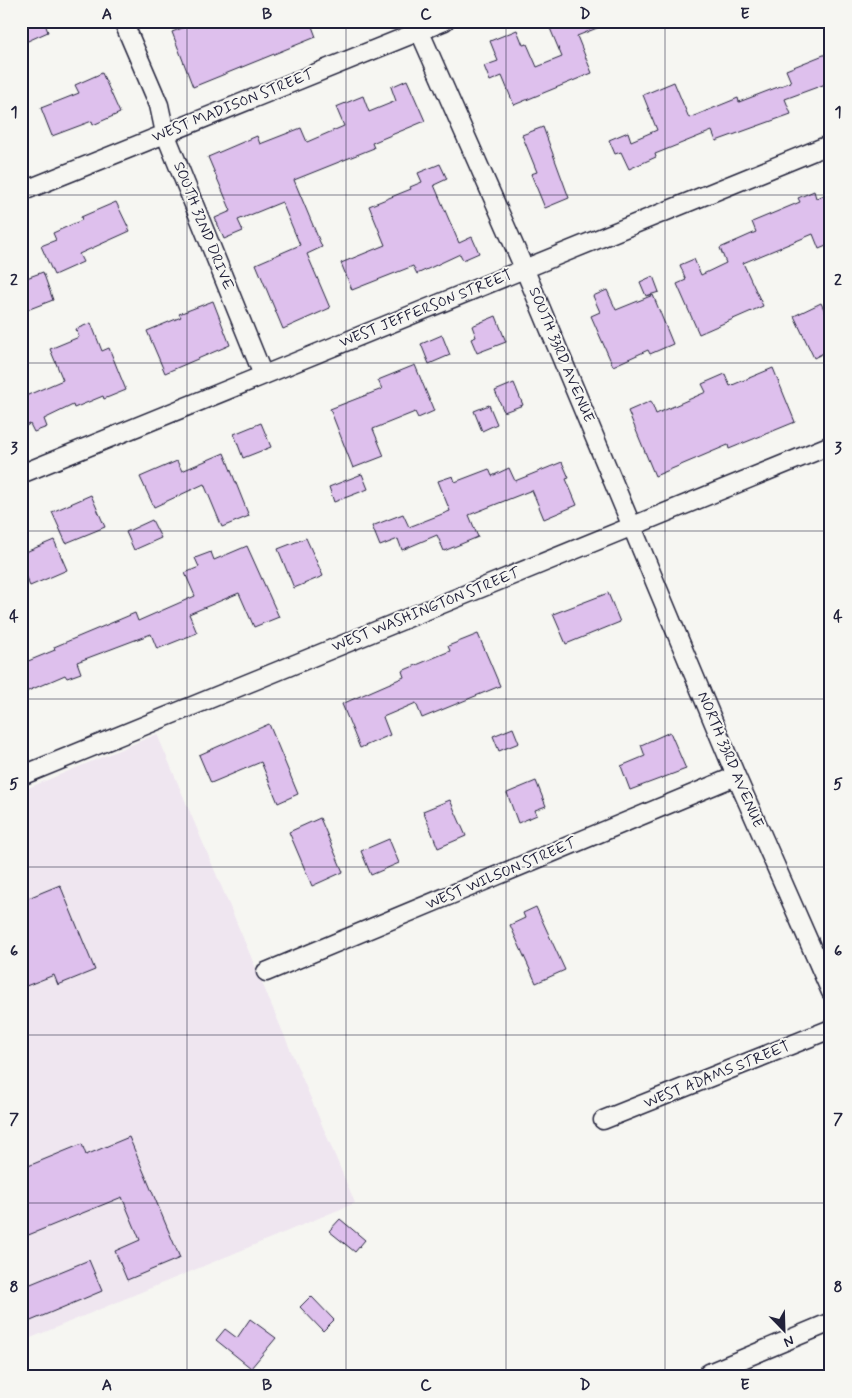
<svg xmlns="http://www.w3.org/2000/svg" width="852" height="1398" font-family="Mynerve,sans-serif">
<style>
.built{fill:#efe6f0}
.building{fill:#dec0ed;stroke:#22223b}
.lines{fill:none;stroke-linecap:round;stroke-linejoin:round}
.street-casing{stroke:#22223b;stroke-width:21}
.street{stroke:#f6f6f2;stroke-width:18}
.grid{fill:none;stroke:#22223b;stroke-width:1;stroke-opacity:0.55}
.labels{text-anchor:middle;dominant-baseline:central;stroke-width:4;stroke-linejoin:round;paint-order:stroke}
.street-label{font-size:15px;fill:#22223b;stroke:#f6f6f2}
.neatline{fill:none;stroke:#22223b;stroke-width:2}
.grid-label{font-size:16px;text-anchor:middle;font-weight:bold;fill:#22223b}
</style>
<rect width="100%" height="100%" fill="#f6f6f2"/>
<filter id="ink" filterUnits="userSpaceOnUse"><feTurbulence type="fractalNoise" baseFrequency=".02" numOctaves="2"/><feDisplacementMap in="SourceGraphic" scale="10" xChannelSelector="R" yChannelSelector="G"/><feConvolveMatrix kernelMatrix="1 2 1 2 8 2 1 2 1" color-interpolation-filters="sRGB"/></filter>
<g filter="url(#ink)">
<!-- built -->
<path class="built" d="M157,734l198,469 -334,139v-551z"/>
<!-- building -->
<path class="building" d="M21,21h23l4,11 -27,12z
M200,21h110l6,16 -123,50 -21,-55z
M547,21l65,1 -35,14 15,37 -78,32 -12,-29 -12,5 -6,-15 14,-5 -8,-20 27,-11 6,15 4,-1 10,23 25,-10z
M831,52v30l-46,17 6,15 -75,27 -4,-10 -57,23 1,3 -27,12 -8,-17 -6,2 -6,-14 19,-8 3,9 26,-11 -14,-35 31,-13 15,36 49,-20 1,4 52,-20 -5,-12z
M102,73l18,40 -27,12 -1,-4 -40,15 -11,-28 38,-15 -4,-8z
M407,80l18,41 -53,22 2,5 -80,32 28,67 -15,7 23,54 -47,21 -27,-65 44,-19 -14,-33 -4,-10 -27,11 -17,7 5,11 -19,8 -9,-21 16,-7 -23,-54 49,-21 3,8 41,-16 6,14 37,-16 -8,-19 27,-11 6,16 27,-11 -5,-14z
M543,127l26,71 -24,10 -14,-34 6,-2 -15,-37z
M440,164l7,15 -13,6 25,58 13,-6 7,16 -16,7 -3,-6 -43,20 -4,-8 -61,24 -11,-27 44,-18 -16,-39 42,-17 -1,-2 12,-5 -4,-9z
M814,191l2,7 15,-5v51l-12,5 -6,-15 -70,29 20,43 -64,28 -22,-50 9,-4 -6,-15 14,-6 7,16 25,-12 -6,-15 36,-16 -4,-10 48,-20 -2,-4z
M116,202l14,29 -51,23 4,8 -29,13 -13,-29 15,-6 -3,-7 29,-13 -1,-3z
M43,272l10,28 -26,10 -6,-15v-15z
M653,276l6,16 -13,4 -6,-14z
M607,290l9,20 37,-15 20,49 -23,10 -2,-4 -35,16 -22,-50 9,-4 -7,-16z
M213,301l17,44 -65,28 -18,-42 34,-14 -2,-3z
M821,303l10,21v25l-17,9 -20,-42z
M496,316l10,26 -29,11 -6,-14 5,-2 -4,-11z
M91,323l11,28 7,-3 17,42 -22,9 -1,-3 -29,12 -1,-3 -29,14 3,8 -13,5 -4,-8 -9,4v-30l42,-18 -13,-31 29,-12 -3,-8z
M442,335l8,20 -21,9 -8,-20z
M415,365l19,46 -16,7 -3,-6 -42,17 11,27 -31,12 -23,-59 52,-20 -4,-9z
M773,368l22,54 -66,27 -1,-4 -73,31 -27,-65 23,-10 5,13 50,-22 -4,-8 23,-10 5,12z
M514,383l9,22 -19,7 -9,-21z
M489,405l8,19 -15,7 -8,-20z
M261,423l10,24 -28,11 -9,-24z
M224,453l25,63 -27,11 -18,-43 -50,23 -14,-30 37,-16 5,10z
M562,462l7,16 -3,1 11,26 -33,14 -12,-29 -63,25 9,22 -34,14 -7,-16 -35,15 -4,-11 -18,7 -8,-20 31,-12 6,13 41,-16 -12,-30 15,-5 2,6 34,-13 3,7 17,-8 6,13z
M362,474l6,15 -34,13 -5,-15z
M91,495l14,32 -39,16 -14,-31z
M152,520l9,18 -27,12 -8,-18z
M306,538l17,38 -29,12 -16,-39z
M54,540l13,30 -37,16 -9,-19v-13z
M247,546l32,71 -25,10 -15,-34 -50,21 8,19 -40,16 -6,-15 -74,28 4,11 -14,5 -2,-3 -44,19v-30l34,-14 -1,-3 81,-34 3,8 57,-25 -10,-23 14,-6 -4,-9 16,-6 3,8z
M608,593l12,29 -54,22 -13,-30z
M478,634l22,52 -78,32 -6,-15 -33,14 7,18 -30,13 -18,-44 62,-27 -2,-6 48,-20 -2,-5z
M269,724l29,70 -20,9 -17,-41 -50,21 -12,-28z
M513,728l6,15 -20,8 -6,-15z
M670,732l16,37 -56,21 -9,-24 24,-10 -4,-11z
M536,781l10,25 -11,4 2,5 -19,8 -11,-30z
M450,800l16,36 -28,12 -15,-37z
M320,818l23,54 -31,14 -23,-54z
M389,839l10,24 -28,12 -10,-24z
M60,885l35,85 -37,15 -4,-10 -33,13v-87z
M536,907l29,63 -29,13 -26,-58 15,-7 -2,-5z
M129,1137l51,121 -53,22 -12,-29 25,-11 -18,-43 -101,41v-69l61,-25 4,11z
M340,1219l25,21 -10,12 -26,-21z
M89,1260l13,31 -81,34v-37z
M311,1296l23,24 -11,11 -23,-24z
M250,1319l26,19 -25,30 -35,-28 9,-11 12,9z"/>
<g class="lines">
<!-- street casing -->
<g class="street-casing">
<path id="street" d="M123,21l36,84 6,28 98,242
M415,21l109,247 212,508 95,216
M21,192l424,-171
M21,474l810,-330
M21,776l810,-331
M266,972l470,-196
M603,1120l228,-91
M709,1373l122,-51"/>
</g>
<!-- street -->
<use href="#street" class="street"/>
</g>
</g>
<!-- grid -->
<path class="grid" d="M187,21v1356M346,21v1356M506,21v1356M665,21v1356M21,195h810M21,363h810M21,531h810M21,699h810M21,867h810M21,1035h810M21,1203h810"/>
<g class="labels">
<!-- street labels -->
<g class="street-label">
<text transform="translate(233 106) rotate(-22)">WEST MADISON STREET</text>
<text transform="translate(203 226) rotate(68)">SOUTH 32ND DRIVE</text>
<text transform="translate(426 309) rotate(-22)">WEST JEFFERSON STREET</text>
<text transform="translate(561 355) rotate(67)">SOUTH 33RD AVENUE</text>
<text transform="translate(426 610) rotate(-22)">WEST WASHINGTON STREET</text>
<text transform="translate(730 760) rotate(67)">NORTH 33RD AVENUE</text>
<text transform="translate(501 874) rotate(-23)">WEST WILSON STREET</text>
<text transform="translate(717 1075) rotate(-22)">WEST ADAMS STREET</text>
</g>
</g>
<!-- margin -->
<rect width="852" height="1398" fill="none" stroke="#f6f6f2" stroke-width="55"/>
<!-- north arrow -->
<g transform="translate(784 1330) rotate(157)" stroke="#f6f6f2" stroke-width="4" paint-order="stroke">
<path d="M0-4L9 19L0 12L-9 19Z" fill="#22223b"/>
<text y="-8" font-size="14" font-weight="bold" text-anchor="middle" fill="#22223b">N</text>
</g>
<rect x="28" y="28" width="796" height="1342" class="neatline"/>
<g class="grid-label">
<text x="107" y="19">A</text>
<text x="267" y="19">B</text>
<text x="426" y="19">C</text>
<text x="585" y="19">D</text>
<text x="745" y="19">E</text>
<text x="14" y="117">1</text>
<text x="838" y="117">1</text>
<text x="14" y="285">2</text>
<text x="838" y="285">2</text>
<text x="14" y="453">3</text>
<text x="838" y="453">3</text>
<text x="14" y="621">4</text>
<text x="838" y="621">4</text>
<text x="14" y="789">5</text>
<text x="838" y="789">5</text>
<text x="14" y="956">6</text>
<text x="838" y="956">6</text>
<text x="14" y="1124">7</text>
<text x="838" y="1124">7</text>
<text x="14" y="1292">8</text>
<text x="838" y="1292">8</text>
<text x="107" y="1390">A</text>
<text x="267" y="1390">B</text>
<text x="426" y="1390">C</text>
<text x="585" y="1390">D</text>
<text x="745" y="1390">E</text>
</g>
</svg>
